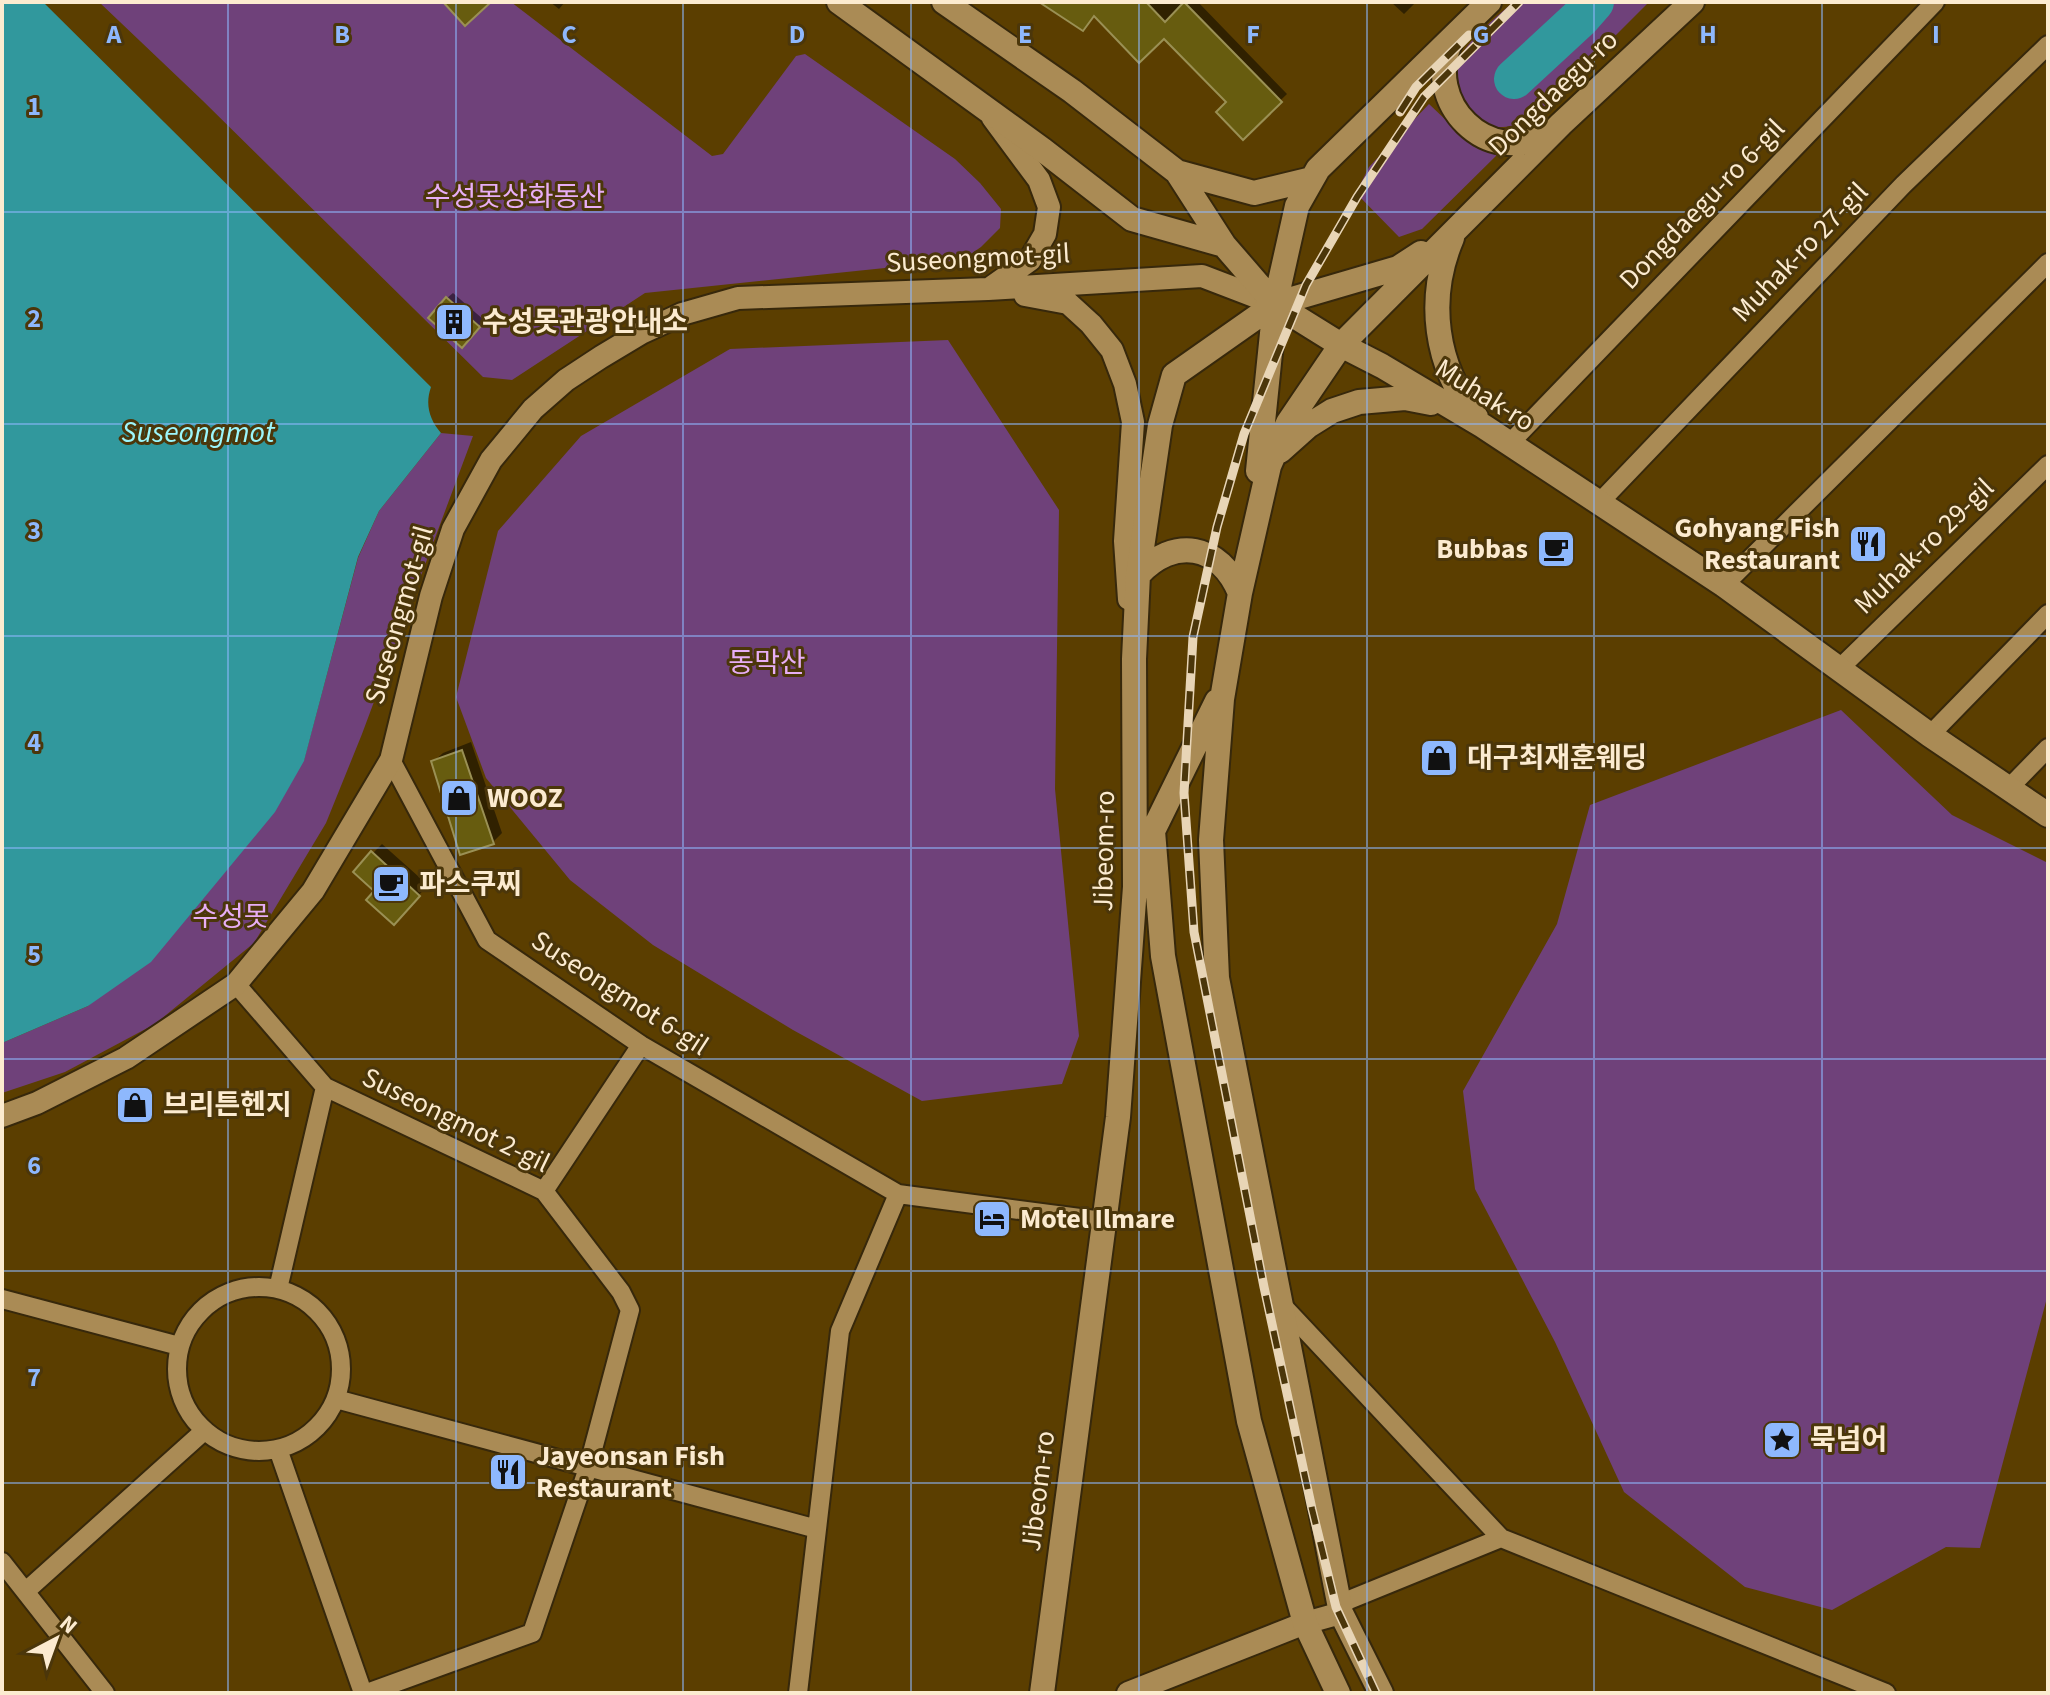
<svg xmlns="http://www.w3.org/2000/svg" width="2050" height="1695" font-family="'Source Sans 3','Noto Sans KR',sans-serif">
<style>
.green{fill:#6f417a}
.water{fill:#31989d}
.shadow{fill:#0007}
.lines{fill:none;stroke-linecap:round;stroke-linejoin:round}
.river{stroke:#31989d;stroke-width:40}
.building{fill:#675c0f;stroke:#9a9054;stroke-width:2}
.minor-casing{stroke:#37280b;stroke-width:22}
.tertiary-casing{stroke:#37280b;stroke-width:26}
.secondary-casing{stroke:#37280b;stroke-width:28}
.minor{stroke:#aa8b55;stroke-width:18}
.tertiary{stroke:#aa8b55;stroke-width:22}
.secondary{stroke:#aa8b55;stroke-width:24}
.rail-casing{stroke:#e8d5b6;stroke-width:9}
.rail{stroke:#4b360a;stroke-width:6;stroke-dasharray:18;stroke-linecap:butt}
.grid{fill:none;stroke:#8eb8fd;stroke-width:2;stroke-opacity:0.55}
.labels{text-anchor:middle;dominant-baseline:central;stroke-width:6;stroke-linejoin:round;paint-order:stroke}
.street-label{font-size:28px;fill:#fcebd0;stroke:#4b360a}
.park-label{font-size:28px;fill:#e7aef5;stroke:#4b360a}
.poi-label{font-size:28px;font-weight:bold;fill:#fcebd0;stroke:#4b360a;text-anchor:start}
.water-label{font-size:30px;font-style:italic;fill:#9cf6fb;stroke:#4b360a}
.grid-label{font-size:26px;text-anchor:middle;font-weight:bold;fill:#8eb8fd;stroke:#4b360a;stroke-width:6;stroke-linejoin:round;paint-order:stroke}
</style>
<rect width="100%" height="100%" fill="#5b3e00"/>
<!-- green -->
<path class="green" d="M99,2h412l201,154 11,-2 73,-98 9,-2 150,105 25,24 21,26 -1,19 -19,19 -19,13 -317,33 -133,87 -29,-3 -281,-277z
M1513,2h136l-112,112c-20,14 -48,21 -68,0 -4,-5 -6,-12 -8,-17 -5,-11 -8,-18 -5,-30 6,-23 39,-48 57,-65z
M1429,104l44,42 27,6 -78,77 -23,8 -43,-44 13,-26z
M948,340l111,170 -4,279 24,247 -17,48 -140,17 -129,-71 -140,-85 -83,-65 -84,-102 -30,-81 42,-166 83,-95 149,-87z
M441,433l32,3 -111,298 -36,89 -72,120 -99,81 -90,48 -63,21v-50l86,-37 216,-246 54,-202 21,-47z
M1841,710l111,105 96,48v431l-68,254 -34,-1 -114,63 -87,-23 -121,-95 -69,-150 -80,-153 -12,-98 94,-167 33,-119z"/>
<!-- water -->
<path class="water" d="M2,2h41l388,385c-6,17 -2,32 10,46l-62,78 -21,46 -54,204 -29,51 -124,150 -63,44 -86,37z"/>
<!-- shadow -->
<path class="shadow" d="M550,2h15l-6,7z
M1043,2h155l89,92 -44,43 -14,-35 -65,-66 -69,-22z
M1391,2h25l-12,12z
M453,293l31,27 -17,19 -20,-41z
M471,742l31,91 -9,9 -60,-80 10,-9z
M382,844l46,41 -25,28 -26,-22 -4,-38z"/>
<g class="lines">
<!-- river -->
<path class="river" d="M1514,79l66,-61 14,-16"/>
</g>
<!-- building -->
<path class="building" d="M443,2h48l-26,24z
M1039,2h107l19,20 19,-20 98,100 -39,38 -27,-28 10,-10 -62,-63 -25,24 -45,-47 -11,15z
M446,297l34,30 -18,21 -34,-30z
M462,750l32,94 -34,11 -29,-94z
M371,851l49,45 -26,29 -28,-25 8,-9 -21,-19z"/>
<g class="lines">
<!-- minor casing -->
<g class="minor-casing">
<path id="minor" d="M1509,444l426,-442
M1599,503l304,-318 145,-140
M1724,585l324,-322
M1840,668l208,-203
M1930,735l118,-121
M391,760l96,180 154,105 257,149
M2009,788l39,-40
M236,984l89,103 219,104 77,101 9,18 -42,158 -56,165 -165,60
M544,1191l97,-146
M177 1369a82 82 0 1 1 164 0a82 82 0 1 1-164 0Z
M278,1289l47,-202
M2,1299l177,47
M1281,1304l220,234
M336,1399l481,130
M278,1449l85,244
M2,1562l103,131
M26,1591l178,-160
M1339,1604l162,-66 385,155
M798,1693l42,-362 58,-137 205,27"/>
</g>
<!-- tertiary casing -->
<g class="tertiary-casing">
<path id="tertiary" d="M989,289l41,-29 15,-26 4,-27 -10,-27 -46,-62
M1025,295l43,8 23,21 21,26 13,34 8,38 -8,119 4,58
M2,1116l35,-13 89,-45 110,-74 77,-93 78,-131 40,-164 22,-67 38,-69 42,-51 33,-29 35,-23 40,-24 41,-19 56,-16 250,-9 214,-13 73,28
M1128,1693l177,-70 36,-10"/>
</g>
<!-- secondary casing -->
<g class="secondary-casing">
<path id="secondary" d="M839,2l204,148 89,69 92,26
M944,2l128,89 105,81 47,73 51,59 66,41 41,21 101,60 241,159 206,150 118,80
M1451,41c-29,61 37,128 97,92
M1177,172l77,21 58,-14
M1452,238c-26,61 -17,128 24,179
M1280,451l28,-25 24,-15 27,-9 46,-4 26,5
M1258,471l17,-167 22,-98 21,-37 171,-167
M1138,575c36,-39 82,-31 102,18
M1217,701l-64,130 10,125 86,465 56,202 33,70
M1042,1693l76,-576 17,-230 -1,-228 4,-84 22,-150 14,-50 101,-71 123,-36 23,-15
M1381,1693l-40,-80 -124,-635 -6,-138 11,-141 18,-106 29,-127 19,-43 53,-78 220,-221 131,-122"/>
</g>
<!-- minor -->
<use href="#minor" class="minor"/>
<!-- tertiary -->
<use href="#tertiary" class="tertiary"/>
<!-- secondary -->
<use href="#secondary" class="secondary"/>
<!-- rail casing -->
<g class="rail-casing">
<path id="rail" d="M1400,112l16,-25 53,-52
M1376,1693l-40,-86 -24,-98 -48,-222 -70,-355 -10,-139 9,-156 24,-110 27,-93 62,-149 51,-88 67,-100 95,-95"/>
</g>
<!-- rail -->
<use href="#rail" class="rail"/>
</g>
<!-- grid -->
<path class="grid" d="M228,2v1691M456,2v1691M683,2v1691M911,2v1691M1139,2v1691M1367,2v1691M1594,2v1691M1822,2v1691M2,212h2046M2,424h2046M2,636h2046M2,848h2046M2,1059h2046M2,1271h2046M2,1483h2046"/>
<!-- icons -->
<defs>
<g id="building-square" transform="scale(2)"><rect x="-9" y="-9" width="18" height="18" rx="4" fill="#8eb8fd" stroke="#4b360a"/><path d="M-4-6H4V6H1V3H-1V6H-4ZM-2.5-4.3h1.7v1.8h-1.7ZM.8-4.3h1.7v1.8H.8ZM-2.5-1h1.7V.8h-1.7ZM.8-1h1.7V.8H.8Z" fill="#111"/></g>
<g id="restaurant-square" transform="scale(2)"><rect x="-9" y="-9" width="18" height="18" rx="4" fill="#8eb8fd" stroke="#4b360a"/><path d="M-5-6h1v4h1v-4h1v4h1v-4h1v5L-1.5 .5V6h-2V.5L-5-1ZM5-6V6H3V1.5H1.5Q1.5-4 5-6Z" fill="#111"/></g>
<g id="cafe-square" transform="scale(2)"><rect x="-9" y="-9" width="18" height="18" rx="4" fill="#8eb8fd" stroke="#4b360a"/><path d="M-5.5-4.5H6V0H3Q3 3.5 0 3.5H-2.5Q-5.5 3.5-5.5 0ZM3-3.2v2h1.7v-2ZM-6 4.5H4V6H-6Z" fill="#111"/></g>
<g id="shop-square" transform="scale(2)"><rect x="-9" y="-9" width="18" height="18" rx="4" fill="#8eb8fd" stroke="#4b360a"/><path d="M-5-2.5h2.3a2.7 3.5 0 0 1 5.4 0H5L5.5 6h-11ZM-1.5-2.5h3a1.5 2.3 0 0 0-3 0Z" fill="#111"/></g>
<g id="hotel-square" transform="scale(2)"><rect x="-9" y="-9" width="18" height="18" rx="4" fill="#8eb8fd" stroke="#4b360a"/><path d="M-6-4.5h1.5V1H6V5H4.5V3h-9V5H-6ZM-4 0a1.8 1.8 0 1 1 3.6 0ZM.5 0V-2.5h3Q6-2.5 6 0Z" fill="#111"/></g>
<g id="sight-square" transform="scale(2)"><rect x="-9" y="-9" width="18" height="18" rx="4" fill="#8eb8fd" stroke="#4b360a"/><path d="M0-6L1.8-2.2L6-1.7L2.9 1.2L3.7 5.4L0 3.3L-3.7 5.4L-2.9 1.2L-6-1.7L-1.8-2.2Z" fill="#111"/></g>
</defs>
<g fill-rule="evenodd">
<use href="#building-square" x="454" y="322"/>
<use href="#restaurant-square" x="1868" y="544"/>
<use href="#cafe-square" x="1556" y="549"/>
<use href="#shop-square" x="1439" y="758"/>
<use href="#shop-square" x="459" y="798"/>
<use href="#cafe-square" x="391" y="884"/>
<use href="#shop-square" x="135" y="1105"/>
<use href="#hotel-square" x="992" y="1219"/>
<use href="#sight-square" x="1782" y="1440"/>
<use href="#restaurant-square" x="508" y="1472"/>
</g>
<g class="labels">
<!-- street labels -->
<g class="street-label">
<text transform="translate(1553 93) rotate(-44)">Dongdaegu-ro</text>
<text transform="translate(1702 204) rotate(-46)">Dongdaegu-ro 6-gil</text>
<text transform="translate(1800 252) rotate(-46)">Muhak-ro 27-gil</text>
<text transform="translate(978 258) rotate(-3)">Suseongmot-gil</text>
<text transform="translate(1485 395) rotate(32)">Muhak-ro</text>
<text transform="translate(1924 546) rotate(-44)">Muhak-ro 29-gil</text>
<text transform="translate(399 615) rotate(-74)">Suseongmot-gil</text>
<text transform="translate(1104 851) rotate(-89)">Jibeom-ro</text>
<text transform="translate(620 993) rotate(33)">Suseongmot 6-gil</text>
<text transform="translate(456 1120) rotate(26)">Suseongmot 2-gil</text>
<text transform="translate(1038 1491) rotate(-83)">Jibeom-ro</text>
</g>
<!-- park labels -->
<g class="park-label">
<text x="515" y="197">수성못상화동산</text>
<text x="767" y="663">동막산</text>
<text x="231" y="917">수성못</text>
</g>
<!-- poi labels -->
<g class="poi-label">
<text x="482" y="322">수성못관광안내소</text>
<text x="1840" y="528" text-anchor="end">Gohyang Fish<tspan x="1840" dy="32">Restaurant</tspan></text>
<text x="1528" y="549" text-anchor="end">Bubbas</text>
<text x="1467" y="758">대구최재훈웨딩</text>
<text x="487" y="798">WOOZ</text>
<text x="419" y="884">파스쿠찌</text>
<text x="163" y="1105">브리튼헨지</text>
<text x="1020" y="1219">Motel Ilmare</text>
<text x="1810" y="1440">묵넘어</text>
<text x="536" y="1456">Jayeonsan Fish<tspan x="536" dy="32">Restaurant</tspan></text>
</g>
<!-- water labels -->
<g class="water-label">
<text x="198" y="432">Suseongmot</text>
</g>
</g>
<g class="grid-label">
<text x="114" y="43">A</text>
<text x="342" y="43">B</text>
<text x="569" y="43">C</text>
<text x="797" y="43">D</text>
<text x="1025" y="43">E</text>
<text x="1253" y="43">F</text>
<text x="1481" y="43">G</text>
<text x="1708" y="43">H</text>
<text x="1936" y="43">I</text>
<text x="34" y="115">1</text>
<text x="34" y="327">2</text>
<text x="34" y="539">3</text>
<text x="34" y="751">4</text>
<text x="34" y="963">5</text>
<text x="34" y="1174">6</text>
<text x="34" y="1386">7</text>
</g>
<!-- border -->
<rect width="2050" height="1695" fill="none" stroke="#fcebd0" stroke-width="8"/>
<!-- north arrow -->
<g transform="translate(56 1639) rotate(41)" stroke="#4b360a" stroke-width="6" paint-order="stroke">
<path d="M0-6L14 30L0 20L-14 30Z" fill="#fcebd0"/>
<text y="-12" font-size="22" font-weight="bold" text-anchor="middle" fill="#fcebd0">N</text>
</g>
</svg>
